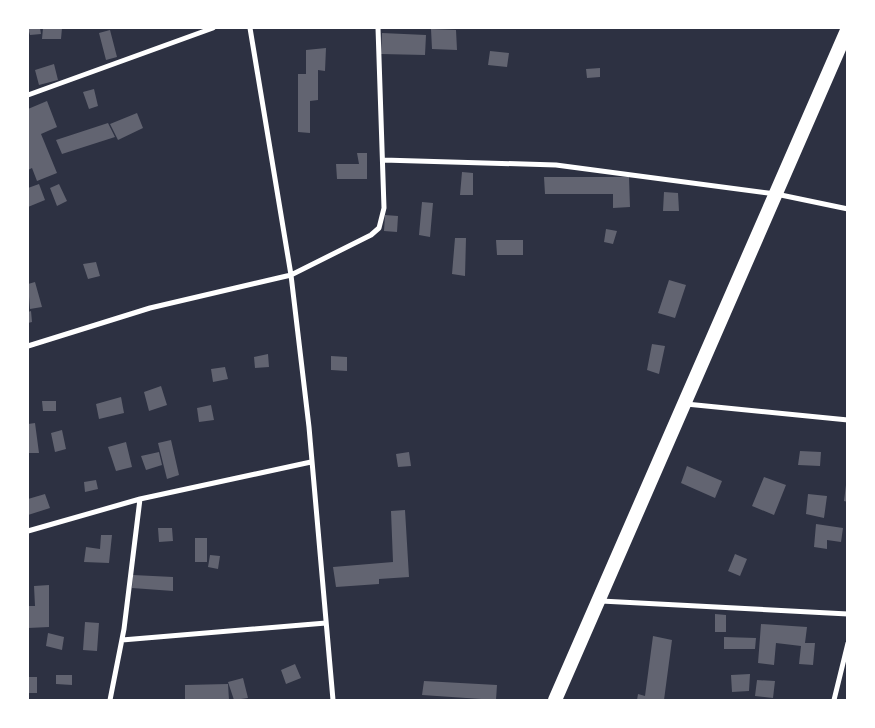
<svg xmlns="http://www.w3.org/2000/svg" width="875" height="728" font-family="'Work Sans',sans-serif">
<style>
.building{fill:#626471}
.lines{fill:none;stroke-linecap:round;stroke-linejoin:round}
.minor{stroke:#fff;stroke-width:5}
.trunk{stroke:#fff;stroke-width:14}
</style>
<rect width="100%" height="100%" fill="#2d3142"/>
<!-- building -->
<path class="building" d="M28,28h12l1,6 -11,1z
M43,28h19l-1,11h-19z
M431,29l25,1 1,20 -25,-1z
M110,30l7,27 -11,3 -7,-27z
M382,33l44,2 -1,20 -44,-1z
M326,48l-1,23 -7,-1v30l-8,1v32l-12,-1v-58h8v-24z
M490,51l19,2 -2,14 -19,-2z
M54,64l4,16 -19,5 -4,-15z
M600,68v9l-13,1 -1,-9z
M94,89l4,17 -9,3 -6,-17z
M47,101l10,26 -16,7 16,39 -20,8 -5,-13 -4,2v-61z
M137,113l6,15 -25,12 -8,-16z
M108,123l7,14 -53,17 -6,-14z
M357,153h10v26h-30l-1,-15h23z
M462,172l11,1v22h-13z
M544,177h85l1,30 -17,1v-14h-68z
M39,184l6,16 -17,7v-19z
M59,184l8,17 -10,5 -7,-18z
M664,192l14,1 1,18h-16z
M422,202l11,1 -3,34 -11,-2z
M385,215l13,1 -1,16 -13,-1z
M606,229l11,2 -4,13 -9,-2z
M455,238h11l-1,38 -13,-2z
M496,240h27v15h-26z
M96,262l4,14 -12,3 -5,-15z
M669,280l17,5 -11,33 -17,-5z
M35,282l7,25 -12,2 -2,-25z
M31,311l1,11 -4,1v-11z
M652,344l13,2 -6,28 -12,-4z
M268,354l1,13 -14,1 -1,-11z
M331,356l16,1v14l-16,-1z
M225,367l3,12 -15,3 -2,-13z
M161,386l6,19 -18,6 -5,-19z
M121,397l3,16 -25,6 -3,-15z
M42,401h14v10h-13z
M211,405l3,15 -15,2 -2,-14z
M35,423l4,30h-11v-29z
M62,430l4,19 -11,3 -4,-19z
M171,440l8,35 -12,4 -9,-36z
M126,442l6,25 -16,4 -8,-24z
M800,451l21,1 -1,14 -22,-1z
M159,452l3,13 -16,5 -5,-14z
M409,452l2,14 -13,1 -2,-13z
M687,466l35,15 -7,17 -34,-15z
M764,477l22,8 -12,30 -22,-9z
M96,480l2,9 -13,3 -1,-10z
M846,485h2v17l-4,-1z
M45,494l5,14 -22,7v-16z
M808,494l19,2 -3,22 -18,-4z
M405,510l4,67 -30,2v5l-43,3 -3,-20 60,-5 -2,-51z
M816,524l27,4 -2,14 -14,-2v9l-13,-2z
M158,528h14l1,13 -14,1z
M101,535h11l-3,28 -25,-1 2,-15 14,2z
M195,538h12v24h-12z
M735,554l12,5 -7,17 -12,-5z
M210,555l10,1 -2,13 -10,-2z
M133,575l40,2v14l-41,-3z
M49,585v42l-21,1v-22h7l-1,-20z
M715,614l11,1v17h-11z
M85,622l14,1 -2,28 -14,-1z
M761,624l46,3 -2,16h10l-2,22 -14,-1 2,-18 -25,-3 -2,22 -16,-2z
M48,633l16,4 -2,13 -16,-4z
M653,636l19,4 -8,60h-27l1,-6 7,2z
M724,637l32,1 -1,11h-31z
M295,664l6,14 -15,6 -5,-14z
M750,674l-1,17 -17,1 -1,-17z
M56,675h16v10l-16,-1z
M28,677h9v16h-9z
M243,678l5,20 -14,2 -6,-18z
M757,680l18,1 -2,17 -18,-2z
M424,681l73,4 -1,15 -74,-5z
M228,684l1,16h-44v-15z"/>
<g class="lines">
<!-- minor -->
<path class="minor" d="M250,28l41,247 18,152 24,273
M28,95l185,-67
M383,160l173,5 220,29 72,15
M28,346l122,-38 141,-33 80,-40 8,-7 5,-20 -6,-180
M686,404l162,16
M28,531l112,-32 171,-37
M601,601l247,13
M122,640l204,-17
M110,700l14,-71 16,-130
M834,700l14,-57"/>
<!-- trunk -->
<path class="trunk" d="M555,700l293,-672"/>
</g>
<!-- border -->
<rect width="875" height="728" fill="none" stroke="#ffffff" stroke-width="58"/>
</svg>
